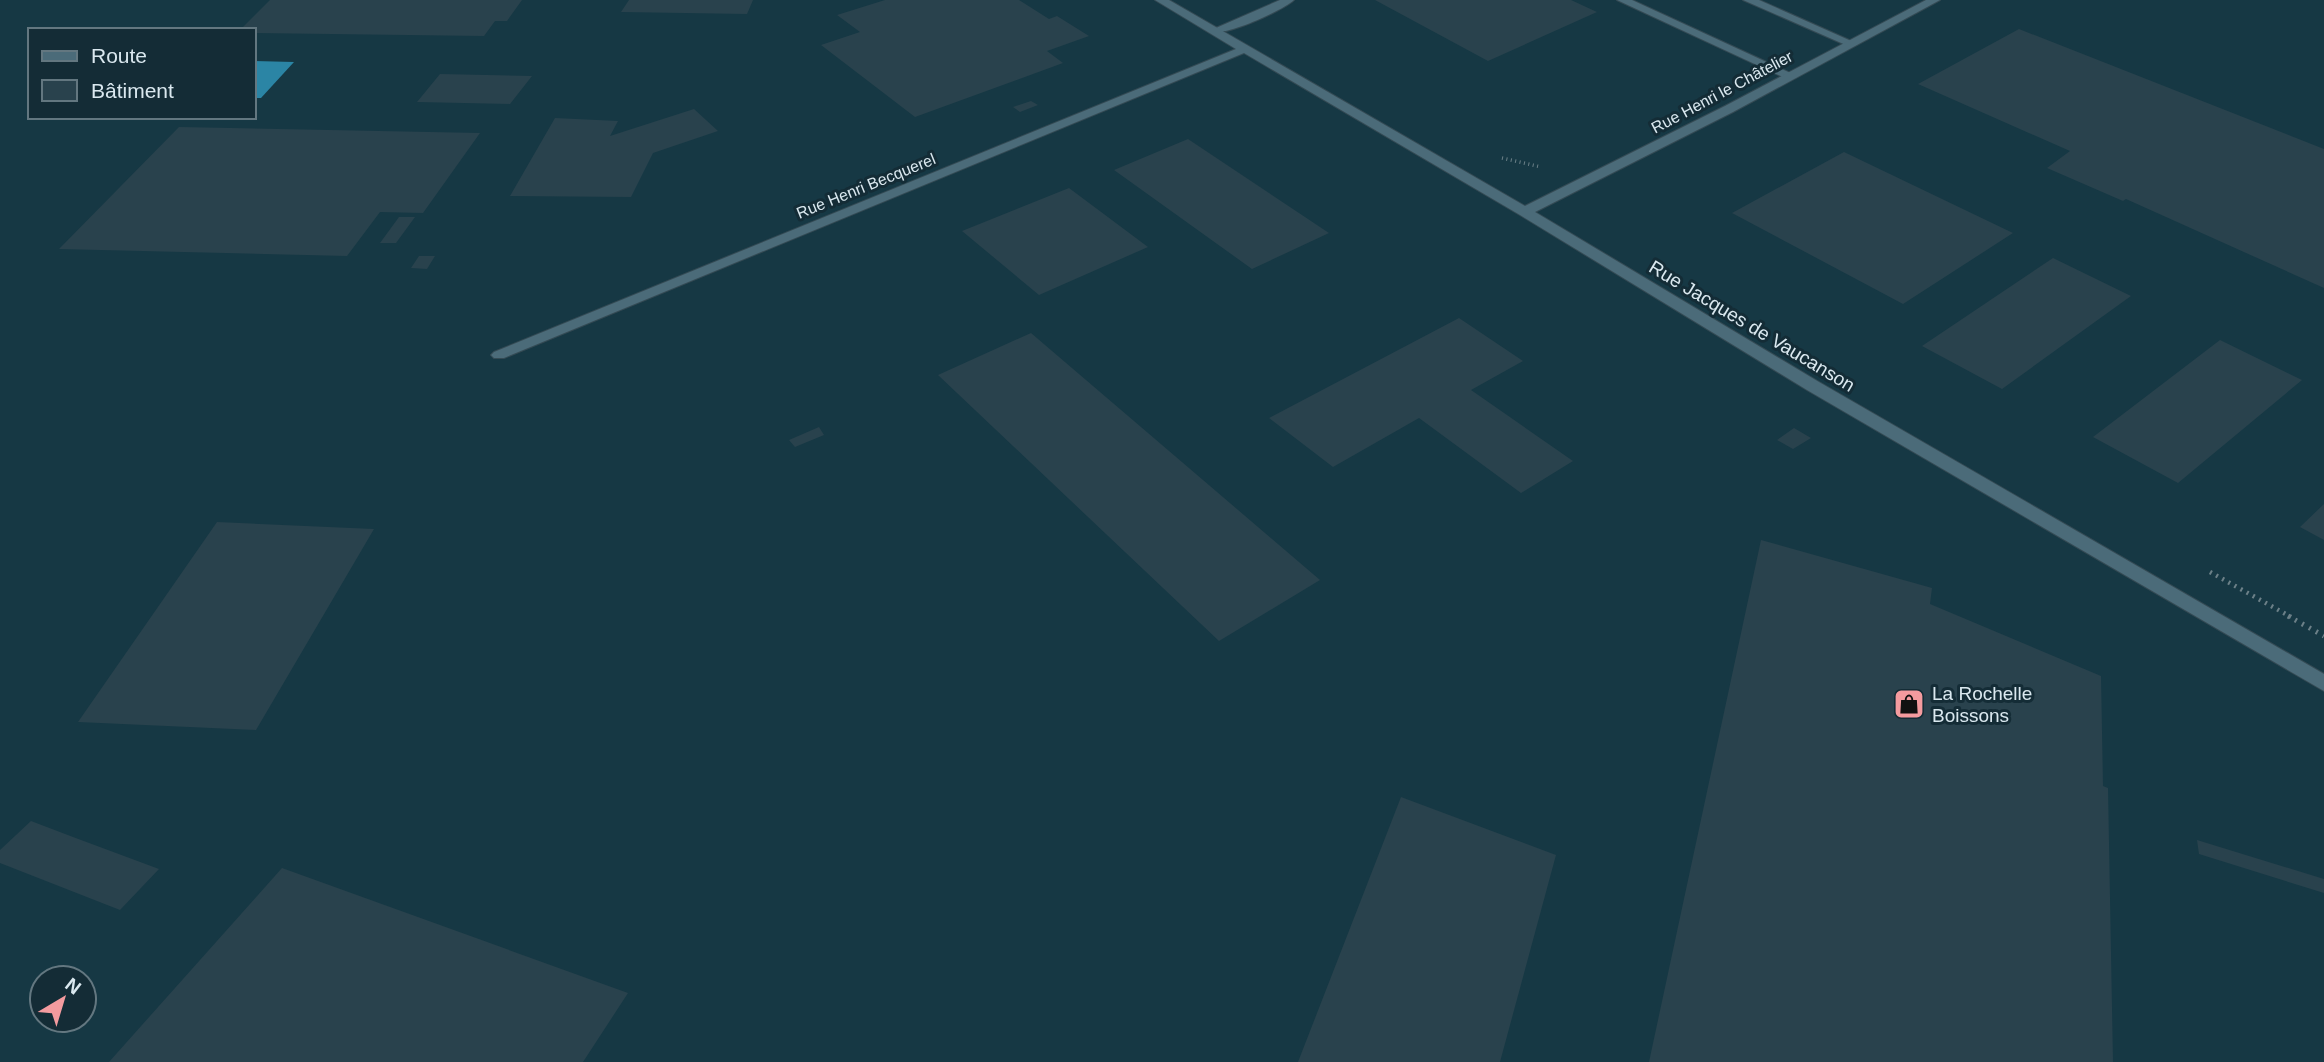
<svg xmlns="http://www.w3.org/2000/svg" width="2324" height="1062" font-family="Arial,sans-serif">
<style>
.built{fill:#163844;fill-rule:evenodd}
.water{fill:#2b85a5}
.building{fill:#29424d}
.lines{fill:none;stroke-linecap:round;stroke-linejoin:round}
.service-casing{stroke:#344a54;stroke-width:2}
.minor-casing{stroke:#344a54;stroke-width:2}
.path-far2{stroke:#6c8088;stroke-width:3.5;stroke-dasharray:1 3.5;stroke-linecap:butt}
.path-far1{stroke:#6c8088;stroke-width:4.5;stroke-dasharray:2 5;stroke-linecap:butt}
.path{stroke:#6c8088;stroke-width:5;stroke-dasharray:2 6;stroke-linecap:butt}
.service{fill:#4b6b79;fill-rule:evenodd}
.minor{fill:#4b6b79;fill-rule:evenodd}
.labels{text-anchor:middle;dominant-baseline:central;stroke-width:6;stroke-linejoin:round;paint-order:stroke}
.far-street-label{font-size:16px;fill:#dae8ef;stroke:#142c36}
.street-label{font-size:19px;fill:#dae8ef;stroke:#142c36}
.poi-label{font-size:19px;fill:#dae8ef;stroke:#142c36;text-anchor:start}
</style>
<rect width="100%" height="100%" fill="#142c36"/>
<!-- built -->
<path class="built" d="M0,0h2324v1062h-2324zM30,30h224v87h-224zM42,978h42v42h-42z"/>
<!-- water -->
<path class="water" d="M254,61l40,1 -33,36h-7z"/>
<!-- building -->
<path class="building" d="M270,0h252l-15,21h-12l-11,15 -230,-3v-3h-14z
M629,0h124l-6,14 -126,-2z
M885,0h134l30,19 8,-3 32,20 -42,15 16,12 -148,54 -94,-72 39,-13 -23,-17z
M1375,0h196l26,12 -109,49z
M2019,29l305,120v139l-198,-89 -3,2 -76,-33 23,-17 -152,-67z
M440,74l92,2 -22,28 -93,-2z
M1031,101l7,4 -18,7 -7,-5z
M694,109l24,22 -65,22 -22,44 -121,-1 45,-78 63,3 -8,15z
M179,127l301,6 -57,80 -43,-1 -33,44 -288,-7z
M1188,139l141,94 -77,36 -138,-99z
M1844,152l169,81 -110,71 -171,-91z
M1069,188l79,59 -109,48 -77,-64z
M399,217h16l-19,26h-16z
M419,256h16l-8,13 -16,-1z
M2053,258l78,38 -129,93 -80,-43z
M1459,318l64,43 -52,29 102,71 -52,32 -102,-75 -86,49 -64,-49z
M1031,333l289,247 -101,61 -281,-266z
M2220,340l82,40 -124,103 -85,-46z
M819,427l5,8 -29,12 -6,-7z
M1794,428l17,10 -18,11 -16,-9z
M2324,504v36l-24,-13z
M217,522l157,7 -118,201 -178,-8z
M1761,540l171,48 -2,16 171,72 2,110 5,2 5,274h-464z
M1401,797l155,58 -56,207h-202z
M31,821l42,16 86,32 -39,41 -120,-47v-13z
M2197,840l127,39v14l-125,-39z
M282,868l346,125 -45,69h-474z"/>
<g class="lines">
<!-- service casing -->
<g class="service-casing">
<path id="service" d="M1280,0h14c-12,11 -73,39 -85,31z
M1617,0h15l165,76 -10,3z
M1743,0h16l99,44 -10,2z"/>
</g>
<!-- minor casing -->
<g class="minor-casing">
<path id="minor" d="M1155,0h14l356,206 200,-100 201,-106h14l-207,112 -198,100 284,170 505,292v17l-517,-301 -287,-175 -276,-162 -740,305h-10l-3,-3 3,-3 742,-303z"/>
</g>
<!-- path-far2 -->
<path class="path-far2" d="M1502,158l39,9"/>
<!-- path-far1 -->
<path class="path-far1" d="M2210,572l81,45"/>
<!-- path -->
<path class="path" d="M2288,616l36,20"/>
<!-- service -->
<use href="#service" class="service"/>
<!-- minor -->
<use href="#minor" class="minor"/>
</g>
<!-- icons -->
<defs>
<g id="shop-square" transform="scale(1.575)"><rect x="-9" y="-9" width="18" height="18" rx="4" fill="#f49b9f" stroke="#142c36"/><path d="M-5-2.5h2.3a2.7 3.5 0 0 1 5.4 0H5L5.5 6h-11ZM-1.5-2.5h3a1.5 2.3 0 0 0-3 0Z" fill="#111"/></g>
</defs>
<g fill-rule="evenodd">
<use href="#shop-square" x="1909" y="704"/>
</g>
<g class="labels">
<!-- far-street labels -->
<g class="far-street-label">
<text transform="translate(1722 92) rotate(-28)">Rue Henri le Châtelier</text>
<text transform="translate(866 186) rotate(-22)">Rue Henri Becquerel</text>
</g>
<!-- street labels -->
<g class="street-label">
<text transform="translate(1752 326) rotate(31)">Rue Jacques de Vaucanson</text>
</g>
<!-- poi labels -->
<g class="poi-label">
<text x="1932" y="693">La Rochelle<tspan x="1932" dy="22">Boissons</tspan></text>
</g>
</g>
<!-- legend -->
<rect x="28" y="28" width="228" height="91" fill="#142c36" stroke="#637780" stroke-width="2"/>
<rect x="42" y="51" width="35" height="10" fill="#4b6b79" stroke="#637780" stroke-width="2"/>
<text x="91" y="63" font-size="21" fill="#dae8ef">Route</text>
<rect x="42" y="80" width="35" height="21" fill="#29424d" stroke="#637780" stroke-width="2"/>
<text x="91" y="98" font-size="21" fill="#dae8ef">Bâtiment</text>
<!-- north arrow -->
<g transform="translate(63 999) rotate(38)"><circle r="33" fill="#142c36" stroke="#637780" stroke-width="2"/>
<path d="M0-5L12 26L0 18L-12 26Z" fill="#f49b9f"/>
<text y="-10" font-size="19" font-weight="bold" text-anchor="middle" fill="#dae8ef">N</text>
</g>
</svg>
